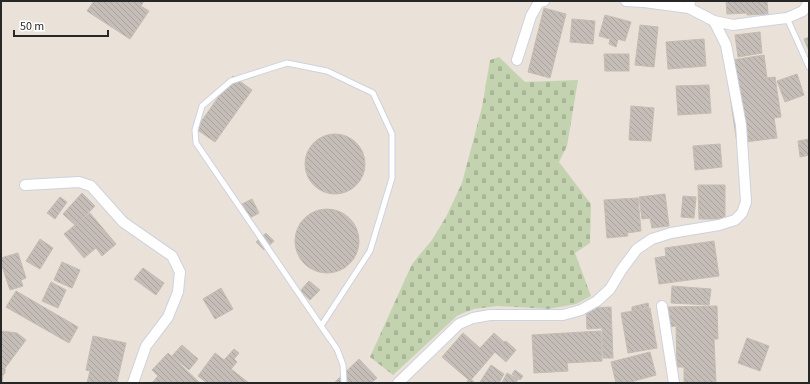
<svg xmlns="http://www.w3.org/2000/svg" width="810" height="384" font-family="'Source Sans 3',sans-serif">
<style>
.cemetery{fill:url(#cemetery-stones)}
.building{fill:url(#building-back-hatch);stroke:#c4bdb2}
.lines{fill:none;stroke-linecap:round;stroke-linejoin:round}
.lane-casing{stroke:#cdd2e0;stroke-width:7}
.street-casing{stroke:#cdd2e0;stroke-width:12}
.lane{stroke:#fff;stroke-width:5}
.street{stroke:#fff;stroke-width:10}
</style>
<defs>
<pattern id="cemetery-stones" width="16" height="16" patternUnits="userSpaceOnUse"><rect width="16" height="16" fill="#c4d3af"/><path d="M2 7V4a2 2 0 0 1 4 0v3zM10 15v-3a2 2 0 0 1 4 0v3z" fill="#a8b597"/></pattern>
<pattern id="building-back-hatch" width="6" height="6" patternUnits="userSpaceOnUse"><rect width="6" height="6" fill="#c5beb8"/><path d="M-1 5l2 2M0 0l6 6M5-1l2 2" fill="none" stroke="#a9a39e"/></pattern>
</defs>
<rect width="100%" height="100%" fill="#eae1d8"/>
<!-- cemetery -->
<path class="cemetery" d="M499,57l26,25 53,-2 -11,66 -8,16 32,42 -1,39 -15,10 16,43 -15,8 -28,5 -50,-3 -24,3 -16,6 -65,60 -23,-18 42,-93 20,-24 14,-23 16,-34 20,-76 8,-47z"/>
<!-- building -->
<path class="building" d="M94,1h50l-3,5 8,5 -19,28 -43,-28z
M726,1h41l1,13 -21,1v-2l-20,1z
M544,8l22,6 -16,64 -22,-6z
M605,15l26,7 -6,19 -7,-2 -2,8 -7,-3 1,-5 -11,-3z
M572,19l23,2 -2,23 -23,-2z
M640,25l18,2 -4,40 -19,-2z
M760,32l2,21 -24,4 -3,-22z
M809,37v14l-5,-12z
M704,39l2,27 -38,3 -2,-27z
M604,54h25v17h-24z
M764,55l3,23 8,-1 6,40 -7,1 3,20 -40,5 -12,-82z
M797,74l7,21 -19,7 -8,-21z
M233,76l19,14 -37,52 -19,-13z
M709,85l2,28 -33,2 -2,-29z
M631,106l23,2 -3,33 -22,-1z
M305 164a30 30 0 1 1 60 0a30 30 0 1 1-60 0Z
M809,139v16l-9,2 -2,-16z
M720,144l2,23 -27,3 -2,-24z
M698,185h27v34h-26z
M82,193l13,13 -19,20 -13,-12z
M665,194l4,32 -17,2 -2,-10 -8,1 -3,-22z
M683,196l13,1 -2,21 -13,-1z
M60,197l7,5 -12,17 -8,-6z
M638,198l3,33 -14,2 1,3 -21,2 -3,-38z
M252,199l7,14 -11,6 -8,-14z
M295 241a32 32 0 1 1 64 0a32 32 0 1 1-64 0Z
M90,213l26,31 -14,12 -6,-8 -12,10 -20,-24z
M266,233l8,8 -10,9 -8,-8z
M40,239l13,9 -13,21 -14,-8z
M714,241l5,35 -60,8 -4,-26 11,-2 -1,-8z
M18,253l8,25 -5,2 2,6 -13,4 -9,-27v-5z
M62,262l18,8 -8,18 -18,-8z
M143,268l21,15 -8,12 -22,-16z
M309,281l11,9 -10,10 -10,-9z
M51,282l15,8 -8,18 -16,-7z
M672,286l39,3 -2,16 -38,-2z
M221,288l12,21 -18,10 -12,-20z
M16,291l62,36 -9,16 -63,-36z
M648,303l1,4 -17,4v-4z
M717,306l1,33h-4l2,44h-32v-16h-7l-1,-41 -7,1 -1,-20z
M611,307l2,51h-10l-1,-30 -15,1 -1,-21z
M650,308l7,40 -29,5 -7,-40z
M1,331l16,2 9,7 -21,28v5l-2,2 -1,8h-1z
M601,331l1,30 -35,2 1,8 -34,2 -2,-38z
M463,333l17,15 14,-15 10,9 2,-1 10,9 -10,12 -11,-10 -25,29 -28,-24z
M93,336l33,7 -9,39 5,1h-35l3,-12 -4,-1z
M747,338l22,8 -9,25 -22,-8z
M182,345l16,14 -9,11 -17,-14z
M234,349l5,4 -5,6 3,3 -6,7 18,14h-42l-9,-7 17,-23 9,7z
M650,352l6,23 -29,8h-11l-5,-21z
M168,353l32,30h-48l6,-7 -6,-6z
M359,359l18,19 -6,5h-37z
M491,365l13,9 -5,9h-17l-2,-1z
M515,370l8,6 -3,4 -8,-6z
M507,373l11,6 -2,4h-14z
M470,378l5,5h-9z"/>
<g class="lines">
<!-- lane casing -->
<g class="lane-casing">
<path id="lane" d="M787,18l22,49
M321,326l49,-75 22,-73v-44l-19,-41 -46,-22 -40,-8 -56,18 -29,25 -7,24 1,13 125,183 16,23 6,16 1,18"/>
</g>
<!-- street casing -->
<g class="street-casing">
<path id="street" d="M626,1l18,1 45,6
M690,1l-1,7 25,13 19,4 29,-4 25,-3 16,-7 6,-9
M517,60l14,-44 8,-14 5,-1
M25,185l54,-3 12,4 32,36 49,34 8,16 -2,20 -10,25 -22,29 -13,37
M662,306l12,77
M398,383l61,-59 14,-6 17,-3h73l18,-5 16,-9 13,-12 12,-20 15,-20 15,-10 19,-6 48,-8 16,-5 7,-7 4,-11 -5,-77 -15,-80 -12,-24"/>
</g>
<!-- lane -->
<use href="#lane" class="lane"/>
<!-- street -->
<use href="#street" class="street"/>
</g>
<!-- border -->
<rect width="810" height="384" fill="none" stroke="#272727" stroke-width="4"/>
<!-- scale -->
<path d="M14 30v6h94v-6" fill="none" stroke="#272727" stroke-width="2"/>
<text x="20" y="30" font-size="12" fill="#272727" stroke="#ffffff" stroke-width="3" paint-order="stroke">50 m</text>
</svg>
